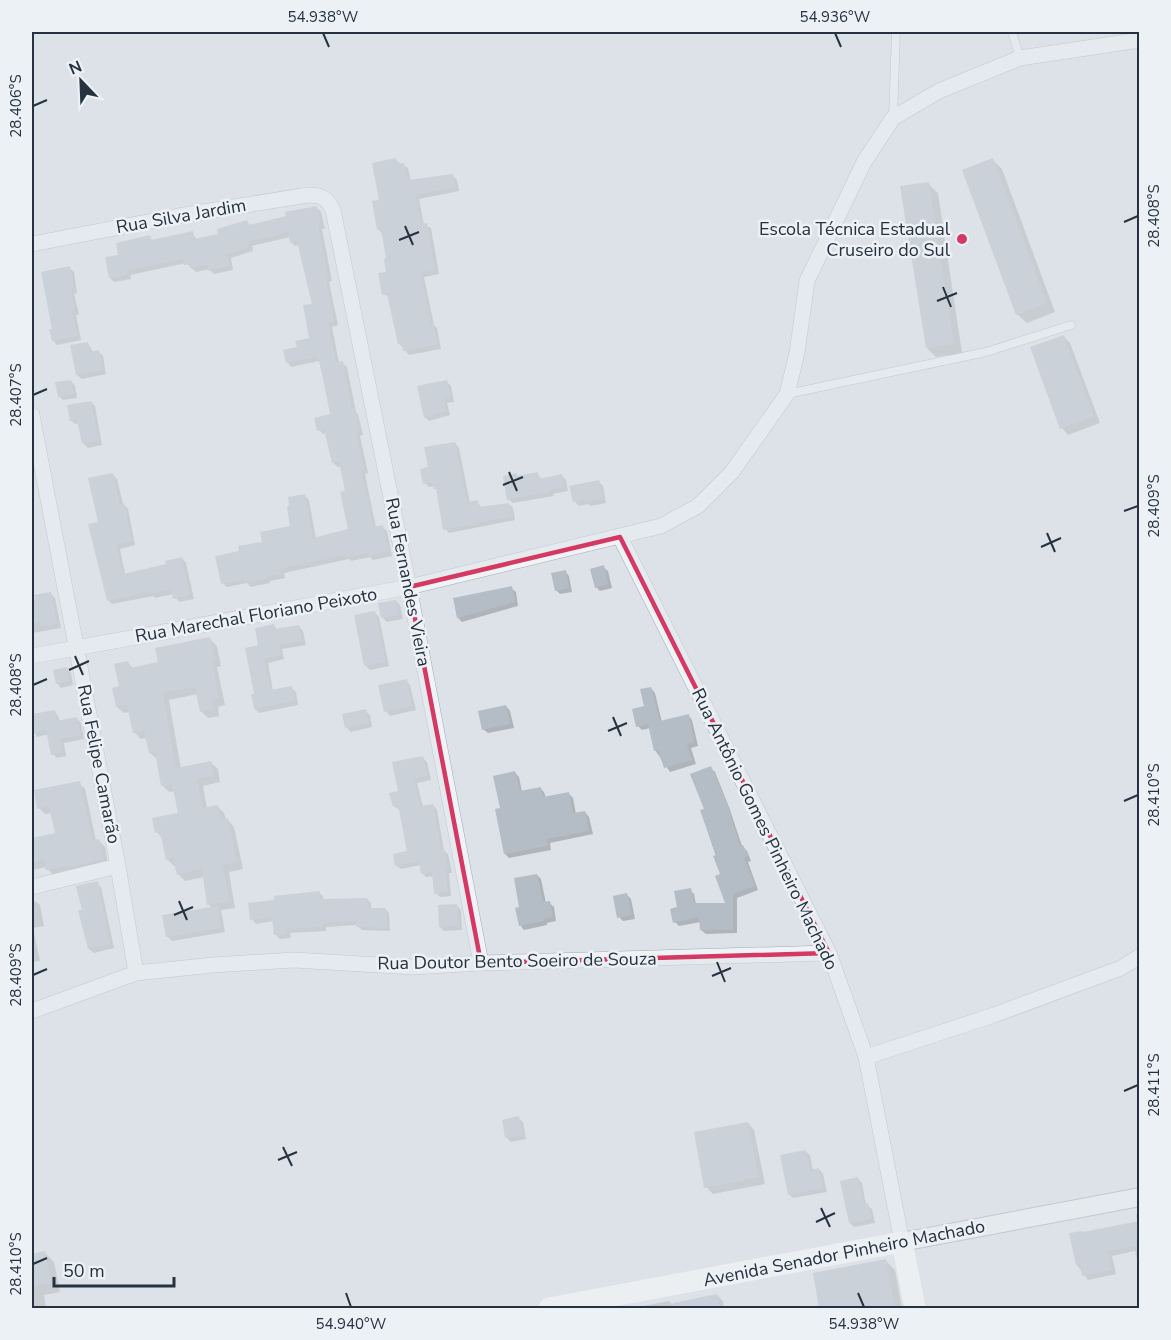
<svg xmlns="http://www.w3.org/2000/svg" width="1171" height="1340" font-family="'Nunito Sans',sans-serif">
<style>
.shadow{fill:#0003}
.building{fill:#b4bcc5}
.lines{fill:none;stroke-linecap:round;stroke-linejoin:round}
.service-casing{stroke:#a2aab2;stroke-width:9}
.minor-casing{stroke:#a2aab2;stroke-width:16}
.tertiary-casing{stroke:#a2aab2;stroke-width:20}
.service{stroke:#f0f3f6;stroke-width:8}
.minor{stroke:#f0f3f6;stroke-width:15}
.tertiary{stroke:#f0f3f6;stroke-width:18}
.secondary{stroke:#fff;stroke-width:21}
.marked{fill:none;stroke:#d53963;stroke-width:4.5;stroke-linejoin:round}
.ticks{fill:none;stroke:#26323f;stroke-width:2}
.poi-dot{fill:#d53963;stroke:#ecf1f5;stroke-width:2}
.labels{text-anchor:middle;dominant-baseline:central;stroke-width:5;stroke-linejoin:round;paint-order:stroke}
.street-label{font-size:18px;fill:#26323f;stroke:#ecf1f5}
.poi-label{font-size:18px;fill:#26323f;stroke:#ecf1f5;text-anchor:end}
.neatline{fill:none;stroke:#26323f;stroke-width:2}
.ticks-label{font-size:15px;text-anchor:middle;fill:#26323f}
</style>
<rect width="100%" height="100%" fill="#dde2e8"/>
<!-- shadow -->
<path class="shadow" d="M395,160l13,8 3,14 42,-6 4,4 2,11 -40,8 5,26 7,3 8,46 -15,3 10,48 3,3 4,21 -32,6 -10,-12 -9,-45 -6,-4 4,-21v-13l-5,-26 -5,-5 2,-28z
M993,160l9,9 53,143 -28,11 -10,-9z
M928,184l10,9 24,160 -26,4 -9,-9z
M317,208l4,4 4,17h-3l10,52 -3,1 9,43 -6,2 7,36h3l5,4 9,45 2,2 5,21 -3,1 8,37 -3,1 11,54 6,-1 5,4 5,25 -19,4 -3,-3 -19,4 -2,-2 -65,14 1,5 -15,3v2l-19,4 -4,-4 -20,4 -4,-4 18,-31 23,-9 28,-16 12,-32 5,5 7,39 34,-9 -3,-38 -5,-26 -4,1 -5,-4 -7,-30 -3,1 -4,-4 13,-15 -13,-54 -28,6 -4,-5 11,-14 13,-9 3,-34 -15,-60 -4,1 -4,-4 -1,-5 -38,9 1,5 -22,7 2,12 -19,4 -5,-5 -13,3 -10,-9 -56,12 1,4 -17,3 -4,-4 10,-22 29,-19 4,4 39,-8 5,7 23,-5 27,-13 4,4z
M69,268l5,4 3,21 -3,1 5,20 -3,1 5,25 -24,5 -4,-5 1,-10z
M1063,336l7,7 30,80 -32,12 -6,-7z
M87,343l4,5 2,5 5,-2 5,5 3,18 -24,5 -5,-4z
M71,381l4,5 2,12 -14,2 -4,-4z
M447,382l4,4 3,16 -7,1 3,12 -21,6 -4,-4z
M91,402l4,4 7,39 -14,3 -4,-4 -4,-21 -5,1 -4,-4z
M455,443l4,5 11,55 7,-1 5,6 27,-4 4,4 2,12 -66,13 -4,-4 -7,-38 -3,-5 -6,1 -4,-4 4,-14z
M112,474l5,5 6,25 5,5 7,36 -15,4 5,25 43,-9 14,-7 4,5 8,36 -15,3 -5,-8 -19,4 -2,-2 -41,8 -4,-4 -8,-77z
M537,474l5,6 20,-4 4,4 2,11 -15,3 1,2 -41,7 -5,-4 8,-24 2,2z
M599,482l4,4 3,17 -15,3 -3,-2 -9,2 -4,-4z
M603,567l5,4 4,17 -12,3 -4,-4z
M565,571l4,5 3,16 -12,2 -4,-4z
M511,588l5,4 2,14 -56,16 -4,-4z
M50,593l5,5 6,30 -29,5v-30l5,-1z
M396,601l4,4 3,14 -16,3 -4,-4z
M375,613l4,4 10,49 -19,4 -4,-4z
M274,626l4,4 21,-4 4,5 3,14 -24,4 2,10 -16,4 5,28 18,-3 5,4 2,13 -39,8 -4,-4 5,-63z
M210,639l7,7 4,20 -4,1 8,38 -7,2 1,9 -11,2 -7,-7 -3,-17 -29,6 12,69 30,-6 7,6 2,13 -17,4 4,23 11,-2 6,6 2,7h2l6,7 9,42 -14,3 6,36 -14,2 4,22 -53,9 -5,-5 45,-28 -3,-3 -5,-28 -19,4 -7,-7 -2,-9 -2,1 -7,-7 -4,-20 -6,-7 22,-18 -4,-23 -6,1 -6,-6 -5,-26 -8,-7 -3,-15 -6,1 -7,-7 -4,-20 -6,1 -7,-6 11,-44 6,6 26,-5z
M66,669l5,4 2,12 -12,3 -4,-5z
M406,681l4,4 6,25 -26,6 -4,-5z
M651,688l4,5 7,29 26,-7 4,5 6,26 -7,2 5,16 -26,8 -15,-22 -5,-22 -8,2 -4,-4 8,-19z
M506,706l4,5 4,17 -26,5 -5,-4z
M54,711l4,5 2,6 16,-4 5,5 3,16 -20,4 2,13 -9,2 -4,-4 -4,-20 -12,3 -5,-9v-12z
M365,711l5,4 2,12 -21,5 -4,-4z
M423,758l4,4 4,18 -14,3 6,24 10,-2 4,5 7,41 4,3 4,19h-3l2,23 -11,1 -4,-4 -2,-17 -8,1 -4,-4 -1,-8 -20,4 -5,-4 12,-12 -8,-43 -6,-4 5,-14z
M710,768l5,4 14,35 13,39 5,5 4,10 -3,1 10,28 -21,8v35l-31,1 -5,-4v-8l-22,4 -4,-4 4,-14 11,-18 4,4 2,10h31l-5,-29 -21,-64 5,-1z
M515,773l4,4 3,15 18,-4 4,4 2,6 23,-4 4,4 3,16 9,-2 4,5 4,17 -43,9 1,7 -42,8 -4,-4 -3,-45z
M79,783l6,6 11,52h3l6,6 3,18 -55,10 -7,-8 -14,3v-31l24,-5 -4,-21 -7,1 -6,-6z
M537,875l4,4 5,24h3l5,4 2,14 -9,2v2l-23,5 -4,-5 1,-17z
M97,883l4,4 13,61 -20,5 -5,-4 -6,-38z
M319,892l4,5 1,3 43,-1 4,4v7l14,-1 4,4 1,18 -28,-1 -6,-5 -30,2v4l-36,2 1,5 -11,1 -5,-5 -1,-13 -18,3 -4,-5z
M627,895l4,4 4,20 -12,2 -4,-4z
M35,901l5,4 4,21 -11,2 7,33 -8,1v-60z
M457,906l4,4 1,20 -18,1 -4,-4z
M518,1118l5,4 3,17 -15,3 -4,-4 -4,-17z
M748,1123l6,7 11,54 -52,10 -7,-7z
M805,1151l5,4 3,16 6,-2 4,5 4,18 -34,6 -4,-4z
M858,1179l4,4 4,22 6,4 3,14 -21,4 -4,-4z
M1136,1215h4v48l-3,-3 -2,-9 -23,5 4,18 -28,6 -11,-15 61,-42z
M45,1253l9,9 6,30 -16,3 2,13h-14v-53z
M886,1261l9,9 7,38h-81l-7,-34z
M717,1295l6,6 1,7h-91l36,-7 3,3z"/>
<!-- building -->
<path class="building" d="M396,158l1,6 7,-1 4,17 45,-6 3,13 -40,8 6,29 5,-1 8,47 -14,3 10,50 2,-1 5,23 -35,6 -1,-8 -4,1 -11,-50 -5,1 -4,-22 8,-1 -2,-13 2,-1 -5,-29 -4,1 -5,-29 7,-1 -7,-37z
M993,158l54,145 -31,12 -54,-145z
M929,182l25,162 -28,4 -26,-162z
M317,206l4,19h-3l10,52 -2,1 8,43 -6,2 8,39 7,-1 9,48 2,-1 6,23 -4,1 8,37 -3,1 13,57 9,-2 6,27 -21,4 -1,-3 -21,5 -1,-3 -65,14 1,5 -15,3 1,2 -22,4 -1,-4 -23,5 -6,-28 24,-5 -1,-5 24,-4 -2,-10 30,-6 -3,-19 2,-1 -1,-9 17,-3 8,44 35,-9 -8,-37 5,-1 -6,-29 -7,1 -8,-34 -7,2 -3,-13 16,-4 -10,-51 -3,-6 -31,6 -3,-13 14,-3 -2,-6 14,-3 -6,-33 9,-1 -15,-63 -7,2 -2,-11 -40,10 2,5 -23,7 3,12 -22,5 -1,-6 -17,3v-4l-6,1 -1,-6 -56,12v4l-18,3 -4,-21 13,-2 -2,-12 34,-8 1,5 42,-9 1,8 24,-5 -1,-5 30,-9 2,5 37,-9 -1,-4z
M70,266l4,23 -3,1 4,20 -3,1 6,25 -26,5 -3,-12h3l-11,-57z
M1064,335l30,81 -34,13 -30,-82z
M88,342l2,10 9,-2 4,20 -27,5 -6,-30z
M71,380l3,14 -16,3 -3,-15z
M447,380l4,18 -7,1 2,12 -22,7 -7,-32z
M91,401l8,40 -17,3 -5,-25 -7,2 -3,-16z
M455,442l12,60 11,-2 1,7 30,-4 3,13 -69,14 -7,-41h-2l-2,-7 -9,2 -3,-15 8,-2 -4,-20z
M538,472l1,7 23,-5 2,13 -14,3v2l-43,8 -4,-24 14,-3v3z
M113,473l7,31 4,-1 8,38 -16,4 7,29 43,-10 -1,-3 17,-4 8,38 -17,4 -2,-10 -22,5 -1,-2 -41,9 -19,-77 10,-2 -10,-44z
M599,480l4,19 -18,4 -1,-3 -11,2 -4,-16z
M604,565l4,19 -13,4 -5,-19z
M566,570l3,18 -14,3 -4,-18z
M512,586l3,16 -58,16 -4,-20z
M51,592l6,32 -16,3 -1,-5 -8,2v-23l3,-1 -1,-5z
M396,600l3,15 -18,3 -3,-15z
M375,611l11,51 -22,4 -10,-51z
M274,624l1,5 24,-4 3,16 -23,4 2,10 -17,4 7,31 21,-4 3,15 -41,8 -3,-15h3l-9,-46 13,-3 -3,-17z
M210,637l5,23 -3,1 7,37 -7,2 2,9 -14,3 -5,-25 -32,6 13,75 35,-7 3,14 -17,4 6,29 15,-3 3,15 7,-2 9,44 -14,3 6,37 -22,3 -5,-36 -25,6 -4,-17 -7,2 -6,-28 -5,1 -3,-15 26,-5 -6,-29 -11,2 -6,-34 -6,1 -5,-22 -11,2 -6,-28 -11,2 -4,-19 7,-2 -5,-22 14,-3 2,7 28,-6 -3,-14z
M67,667l3,14 -14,3 -3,-14z
M407,679l5,27 -28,6 -6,-27z
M651,687l9,34 29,-7 5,28 -7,2 5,16 -28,8 -6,-18 -4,1 -6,-27 -12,3 -4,-18 12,-3 -4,-17z
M506,705l4,19 -28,6 -4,-19z
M366,709l3,14 -24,5 -3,-14z
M55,710l2,11 20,-4 4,18 -21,4 3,13 -12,3 -5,-25 -14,3v-19z
M423,756l5,20 -14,3 6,27 13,-2 8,45 3,-1 4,21h-2l2,23 -14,2 -2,-22 -11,2 -2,-13 -24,5 -2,-12 14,-3 -9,-46 -5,2 -4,-14 9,-2 -6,-29z
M711,766l15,35 14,45 3,-1 5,11 -4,2 11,28 -22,8v36h-33l-1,-13 -26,6 -3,-14 7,-2 -3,-16 17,-3 3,15h31l-10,-27 5,-2 -7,-18 3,-1 -16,-45 4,-1 -14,-35z
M515,771l5,20 21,-4 2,10 26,-5 4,21 12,-2 4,20 -42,8 1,7 -44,8 -9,-45 5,-1 -7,-32z
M80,781l12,59 7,-1 4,20 -31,8 -1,-2 -25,5 -2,-10 -12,3v-25l23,-5 -6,-27 -12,3 -3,-19z
M537,874l6,28 7,-1 3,16 -9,2v2l-25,5 -4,-18 4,-1 -5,-29z
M98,881l12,63 -22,5 -10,-39h4l-6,-24z
M320,891v8l47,-1 1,10h18l1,20 -31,-1 -1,-6 -32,2v4l-36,2v5l-13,1 -2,-18 -22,3 -2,-17 26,-3v-4z
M627,893l5,22 -15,3 -4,-22z
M457,904l1,22 -19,1 -1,-22z
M218,906l3,22 -55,9 -4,-22z
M519,1116l4,19 -18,3 -3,-18z
M748,1122l11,55 -55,11 -10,-56z
M806,1150l4,20 9,-2 4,20 -35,7 -8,-40z
M858,1177l6,27 4,-1 4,16 -23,4 -9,-42z
M1140,1221v24l-32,6 4,19 -30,6 -2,-12 -4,1 -7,-32 14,-2v1z
M45,1251l6,32 -19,4v-33z
M886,1259l9,48 -76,1 -6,-35z
M717,1294l3,14h-46l-1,-5z"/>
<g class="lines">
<!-- service casing -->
<g class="service-casing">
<path id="service" d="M1012,32l8,26
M893,117l3,-85
M787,394l199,-42 85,-27"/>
</g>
<!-- minor casing -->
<g class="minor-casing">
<path id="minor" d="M32,244l146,-28 130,-21c14,0 19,3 25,15l76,377 72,376
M32,415l86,451 18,107
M620,537l209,416 37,104 36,185
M32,656l377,-69 252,-61 37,-20 34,-34 55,-78 10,-41 10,-72 57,-119 29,-44 46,-27 81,-33 120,-18
M32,887l86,-21
M32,1011l104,-38 77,-8 81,-5 119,7 68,-4 348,-10
M866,1057l128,-42 127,-47 19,-12"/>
</g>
<!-- tertiary casing -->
<g class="tertiary-casing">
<path id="tertiary" d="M902,1242l238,-45"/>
</g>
<!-- service -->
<use href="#service" class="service"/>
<!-- minor -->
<use href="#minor" class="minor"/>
<!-- tertiary -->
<use href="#tertiary" class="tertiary"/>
<!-- secondary -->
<path class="secondary" d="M549,1308l353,-66 13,66"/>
</g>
<!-- marked area -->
<path d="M0 0H1171V1340H0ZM620,537l209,416 -348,10 -72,-376z" fill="#dde2e8" fill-opacity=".55" fill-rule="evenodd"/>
<path class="marked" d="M620,537l209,416 -348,10 -72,-376z"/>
<!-- ticks -->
<path class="ticks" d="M323,33l6,14M835,33l6,14M33,106l14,-6M1124,222l14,-6M405,226l8,19M399,240l20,-8M943,287l8,20M937,301l20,-8M33,395l14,-6M509,472l8,19M503,485l20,-8M1124,511l14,-5M1047,533l8,19M1041,547l20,-9M75,656l8,19M69,670l20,-9M33,685l14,-6M613,717l8,19M608,731l19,-8M1124,801l14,-6M179,901l8,19M174,915l19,-8M717,962l8,20M33,975l14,-6M712,976l19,-8M1124,1091l14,-6M283,1147l9,19M278,1160l19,-8M821,1208l9,19M816,1222l19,-9M33,1264l14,-6M346,1293l5,14M858,1293l6,14"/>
<!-- markers -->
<circle class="poi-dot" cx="962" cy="239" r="6"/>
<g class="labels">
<!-- street labels -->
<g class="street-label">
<text transform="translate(181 216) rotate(-10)">Rua Silva Jardim</text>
<text transform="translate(408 582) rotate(79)">Rua Fernandes Vieira</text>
<text transform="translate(256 615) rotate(-10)">Rua Marechal Floriano Peixoto</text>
<text transform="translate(99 764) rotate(79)">Rua Felipe Camarão</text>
<text transform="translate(765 829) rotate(64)">Rua Antônio Gomes Pinheiro Machado</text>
<text transform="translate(517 961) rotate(-1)">Rua Doutor Bento Soeiro de Souza</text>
<text transform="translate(844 1253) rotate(-11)">Avenida Senador Pinheiro Machado</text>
</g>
<!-- poi labels -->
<g class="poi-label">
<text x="950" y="229">Escola Técnica Estadual<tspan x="950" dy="21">Cruseiro do Sul</tspan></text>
</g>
</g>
<!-- border -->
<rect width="1171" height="1340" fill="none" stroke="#ecf1f5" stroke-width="66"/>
<!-- north arrow -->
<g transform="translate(81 81) rotate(337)" stroke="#ecf1f5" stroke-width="4.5" paint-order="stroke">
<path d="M0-4.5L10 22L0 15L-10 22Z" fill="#26323f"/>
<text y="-9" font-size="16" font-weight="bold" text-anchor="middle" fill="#26323f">N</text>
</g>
<!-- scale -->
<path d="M54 1277v9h120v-9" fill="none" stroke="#26323f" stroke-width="3"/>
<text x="63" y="1277" font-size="18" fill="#26323f" stroke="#ecf1f5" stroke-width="4.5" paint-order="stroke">50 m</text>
<rect x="33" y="33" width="1105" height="1274" class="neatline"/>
<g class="ticks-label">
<text x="323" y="22">54.938°W</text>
<text x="835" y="22">54.936°W</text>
<text transform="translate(16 106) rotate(-90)" y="5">28.406°S</text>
<text transform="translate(1154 216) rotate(-90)" y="5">28.408°S</text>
<text transform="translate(16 395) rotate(-90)" y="5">28.407°S</text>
<text transform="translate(1154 506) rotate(-90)" y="5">28.409°S</text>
<text transform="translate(16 685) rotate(-90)" y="5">28.408°S</text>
<text transform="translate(1154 795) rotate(-90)" y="5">28.410°S</text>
<text transform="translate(16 975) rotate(-90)" y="5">28.409°S</text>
<text transform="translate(1154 1085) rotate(-90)" y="5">28.411°S</text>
<text transform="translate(16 1264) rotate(-90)" y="5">28.410°S</text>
<text x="351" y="1329">54.940°W</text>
<text x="864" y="1329">54.938°W</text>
</g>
</svg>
